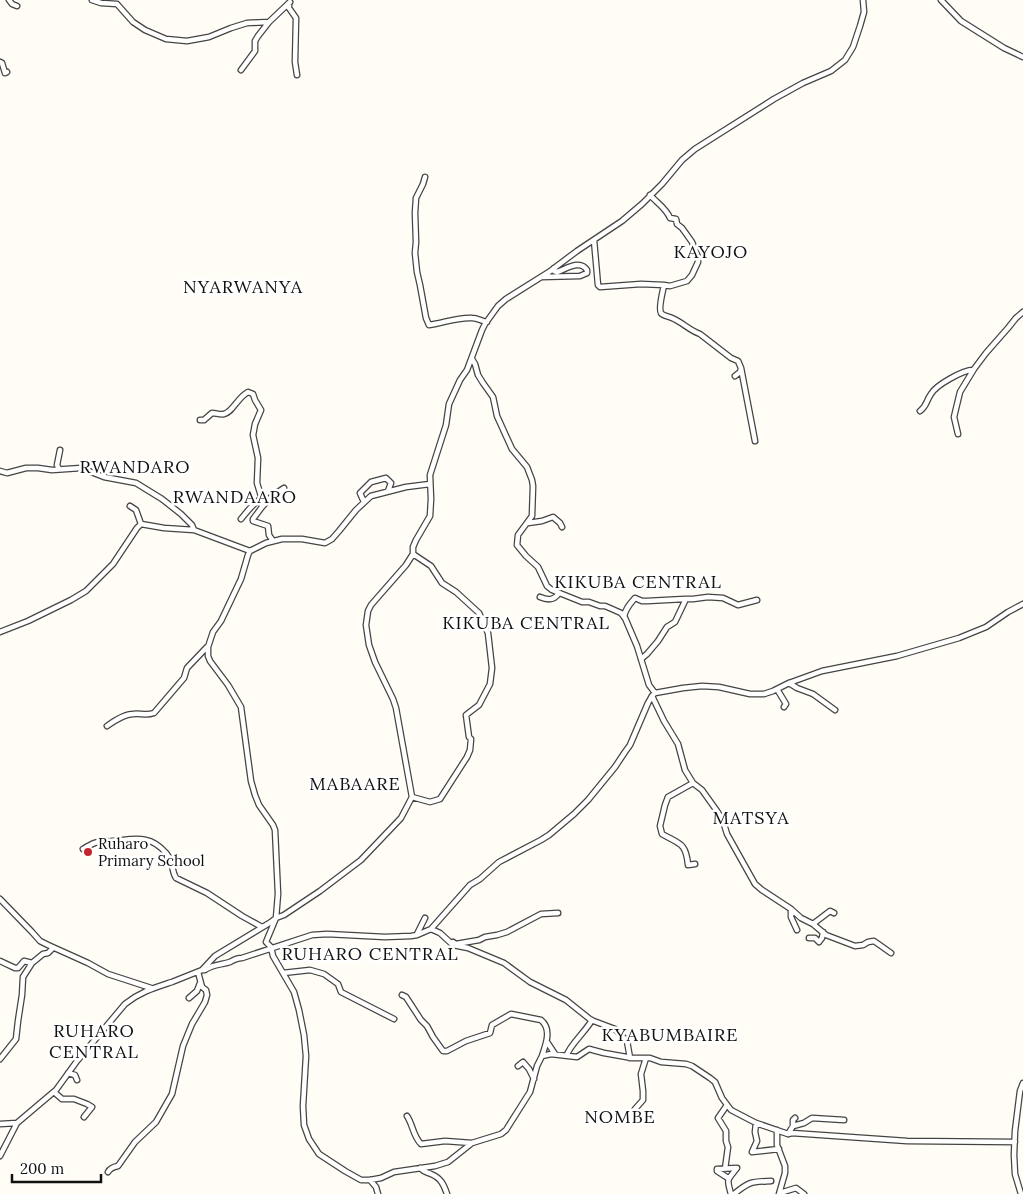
<svg xmlns="http://www.w3.org/2000/svg" width="1023" height="1194" font-family="Lora,serif">
<style>
.lines{fill:none;stroke-linecap:round;stroke-linejoin:round}
.minor-casing{stroke:#444;stroke-width:7}
.minor{stroke:#fff;stroke-width:4.5}
.poi-dot{fill:#c4262e;stroke:#fff;stroke-width:2}
.labels{text-anchor:middle;dominant-baseline:central;stroke-width:5;stroke-linejoin:round;paint-order:stroke}
.poi-label{font-size:15px;fill:#111;stroke:#fff;text-anchor:start}
.quarter-label{font-size:18px;letter-spacing:1px;fill:#111;stroke:#fff}
</style>
<rect width="100%" height="100%" fill="#fffdf5"/>
<g class="lines">
<!-- minor casing -->
<g class="minor-casing">
<path id="minor" d="M9,0l3,4 5,2
M92,0l9,3 16,1 16,18 12,8 21,9 21,2 22,-4 22,-9 16,-5 22,-1 21,-20
M941,0l20,21 43,27 19,9
M289,3v5l7,10 -1,44 2,13
M0,62l2,1 3,10 2,-1
M241,70l14,-19v-10l3,-5 11,-14
M425,177l-2,7 -7,14 -1,15 1,29 -1,11 2,19 3,13 6,33 3,7c15,-2 28,-8 43,-7 6,0 9,3 15,4
M650,195c7,8 16,13 20,23l6,1 1,5 5,4 10,14 6,15v5l-6,13 -5,6 -17,5 -6,-1
M594,240l4,45 2,2 41,-3 23,1c-1,6 -6,23 -3,28 2,3 7,3 11,5 10,4 17,12 28,16l31,24 7,3 3,7 14,73
M541,277l39,-1 7,-3v-3c-7,-11 -21,-1 -30,2l-3,-1v-3
M472,359l3,5 3,11 5,8 10,14 4,19 15,33 15,18 5,13 1,6 -1,30 -14,19 -1,10 9,11 12,11 9,19 5,4 30,12h7l11,4h5l7,3 9,4 4,5 12,28 12,39 6,8
M735,376l5,-4 1,-3
M920,411c7,-5 6,-10 11,-17 5,-9 32,-24 42,-24
M200,420h4l8,-7c4,0 8,2 12,1 9,-2 13,-16 24,-22l5,2 2,6 6,10 -6,14 -2,11 5,23 -1,25 4,13 1,11 -9,12v2l15,5 1,9 4,6
M958,434l-4,-17 6,-25 14,-23 12,-16 22,-25 8,-10 7,-6
M59,469l-2,-4 3,-15
M0,471l7,2 19,-5h12l14,2 29,-2 23,9 32,6 26,16 19,15 11,11 2,5
M430,484l-24,3 -35,9 -15,14 -17,21 -7,8 -7,4 -23,-4h-20l-16,4 -16,8 -2,4 -7,24 -20,42 -8,11 -5,15v9l2,5 18,24 13,22 10,74 4,14 4,10 14,20 2,5 3,64 -2,24 -10,24 5,5 2,9 21,36 5,18 5,25 2,21 -3,50 1,19 5,14 10,15 26,17 16,9h9l11,-2 13,-6 41,-6 13,-4 24,-19 29,-9 5,-4 24,-38 7,-26 5,-10 9,-2 26,3 12,-8 15,4 28,5h18l11,4 25,2 6,2 18,12 5,4 7,16 9,12 25,13 32,11 4,-1 115,8 108,1
M364,502l-4,-9 11,-11 15,-4 5,5 -3,8
M130,506l6,4 5,14
M262,507l10,-11 12,-8
M241,519c6,-7 12,-16 20,-20
M528,523l14,-2 11,-4 7,6 2,4
M540,597c7,3 14,4 19,-4
M624,617c1,-8 6,-13 11,-19l7,3h5l38,-2
M0,632l28,-11 43,-21 15,-9 27,-27 24,-36 4,-4 23,4 30,2 56,21
M641,659l6,-5 11,-13 9,-14 8,-5 10,-21v-2h8l15,-2 15,1 15,7 19,-5
M789,683l8,5 16,6 22,16
M777,689l9,15 -2,3
M652,696l12,25 14,23 7,26 8,13 9,7 15,21 6,10 4,13 28,50 7,6 29,19 10,9 12,6 13,11 29,11 8,-1 5,-3 6,-1 17,12
M107,726c7,-5 18,-12 26,-12 8,-1 13,2 21,-1l30,-35 3,-10 20,-21
M693,783l-25,14 -3,8 -5,21 2,8c17,10 24,8 26,31l7,-1
M412,797l18,5 10,-3 27,-42 3,-7 1,-11 -2,-2 -3,-22 13,-10 11,-21 2,-16 -4,-35 -9,-20 -23,-21 -14,-9 -11,-17 -18,-12
M83,849c7,-4 13,-8 22,-8 6,0 2,1 8,0 21,-2 37,-7 53,12 8,10 5,17 10,25l31,15 35,23 20,11
M0,899l32,33 8,9 8,4 40,18 20,11 43,14
M791,909v8l6,13
M813,924l17,-13 4,2
M431,929l9,4 13,12 15,3 36,15 26,19 36,18 25,20 24,9 12,12 3,17
M417,934l8,-16
M809,938h6l4,4 3,-4 1,-6
M453,942l3,2 23,-4 6,-3 12,-2 10,-3 34,-18 17,-1
M0,961l15,7h3l6,-7 8,2
M202,970l13,-14 56,-34 5,-4 8,-3 36,-24 41,-31 40,-42 11,-21 -16,-89 -3,-9 -18,-37 -6,-17 -3,-20 2,-14 3,-6 35,-40 7,-11v-7l3,-7 14,-24 1,-17 -1,-24 16,-50 3,-21 11,-24 7,-10 15,-40 3,-6 13,-18 8,-7 43,-27 28,-21 45,-30 20,-17 20,-20 20,-24 13,-11 79,-50 29,-16 28,-12 14,-11 8,-13 7,-21 4,-14 -1,-12
M283,973l27,-3 14,4 14,10 3,8 53,27
M402,995l4,2 15,23 6,6 6,11 10,14h4l19,-10 24,-8 2,-8 19,-11 30,6c11,9 5,24 1,36
M189,998l8,-7 3,-8
M547,1042l8,12
M567,1055c2,-9 19,-24 25,-35
M0,1059l16,-20 2,-18 4,-26 1,-18 9,-14 11,-9 5,-1 5,-5
M518,1066l5,-4 6,7 5,10
M68,1073l7,2 2,5
M54,1092l8,7h12l13,5 5,3 -8,10
M635,1109l8,-9v-9l-2,-17 5,-16
M407,1116c6,9 6,20 14,28l24,-3 27,2
M756,1123l-1,9 2,9 -5,11 27,-3
M0,1124l17,-1
M793,1126v-6l2,-2
M777,1130v15l8,21v7l-6,21
M788,1134l5,-8 11,-3 8,-5 32,2
M0,1156l17,-33 39,-33 21,-29 48,-57c15,-12 29,-16 47,-22 10,-4 20,-8 30,-12h3c8,-6 16,-5 25,-8 5,-3 7,-4 12,-4l70,-23 15,-1 58,3 26,-1 6,-1 14,-6 39,-44 10,-6 19,-17 42,-22 8,-5 25,-21 14,-14 27,-33 10,-15 5,-7 18,-42 4,-7 3,-3 28,-5 19,-2 17,1 31,7h14l9,-3 16,-8 33,-12 75,-15 62,-18 27,-11 22,-15 15,-8
M420,1168c4,4 6,4 11,6 10,4 13,11 16,20
M725,1169l3,-22 -2,-6v-10l-8,-13 9,-13
M108,1172c2,-4 5,-5 10,-6l17,-24 21,-20 16,-28 11,-48 9,-22 13,-22 2,-7 -1,-5 -4,-3 -4,-15
M728,1178l-11,-7v-2l20,-1c-9,12 -11,9 -6,26
M370,1180l6,7 2,7
M780,1193l16,-5 8,6
M734,1194c16,-13 17,-12 37,-13
M1021,1194l-6,-20 -1,-19 1,-24 5,-40 3,-8"/>
</g>
<!-- minor -->
<use href="#minor" class="minor"/>
</g>
<!-- markers -->
<circle class="poi-dot" cx="88" cy="852" r="5"/>
<g class="labels">
<!-- poi labels -->
<g class="poi-label">
<text x="98" y="843">Ruharo<tspan x="98" dy="17">Primary School</tspan></text>
</g>
<!-- quarter labels -->
<g class="quarter-label">
<text x="711" y="251">KAYOJO</text>
<text x="243" y="286">NYARWANYA</text>
<text x="135" y="466">RWANDARO</text>
<text x="235" y="496">RWANDAARO</text>
<text x="638" y="581">KIKUBA CENTRAL</text>
<text x="526" y="622">KIKUBA CENTRAL</text>
<text x="355" y="783">MABAARE</text>
<text x="751" y="817">MATSYA</text>
<text x="370" y="953">RUHARO CENTRAL</text>
<text x="94" y="1030">RUHARO<tspan x="94" dy="21">CENTRAL</tspan></text>
<text x="670" y="1034">KYABUMBAIRE</text>
<text x="620" y="1116">NOMBE</text>
</g>
</g>
<!-- scale -->
<path d="M12 1174v8h89v-8" fill="none" stroke="#111111" stroke-width="2.5"/>
<text x="20" y="1174" font-size="15" fill="#111111" stroke="#ffffff" stroke-width="4" paint-order="stroke">200 m</text>
</svg>
